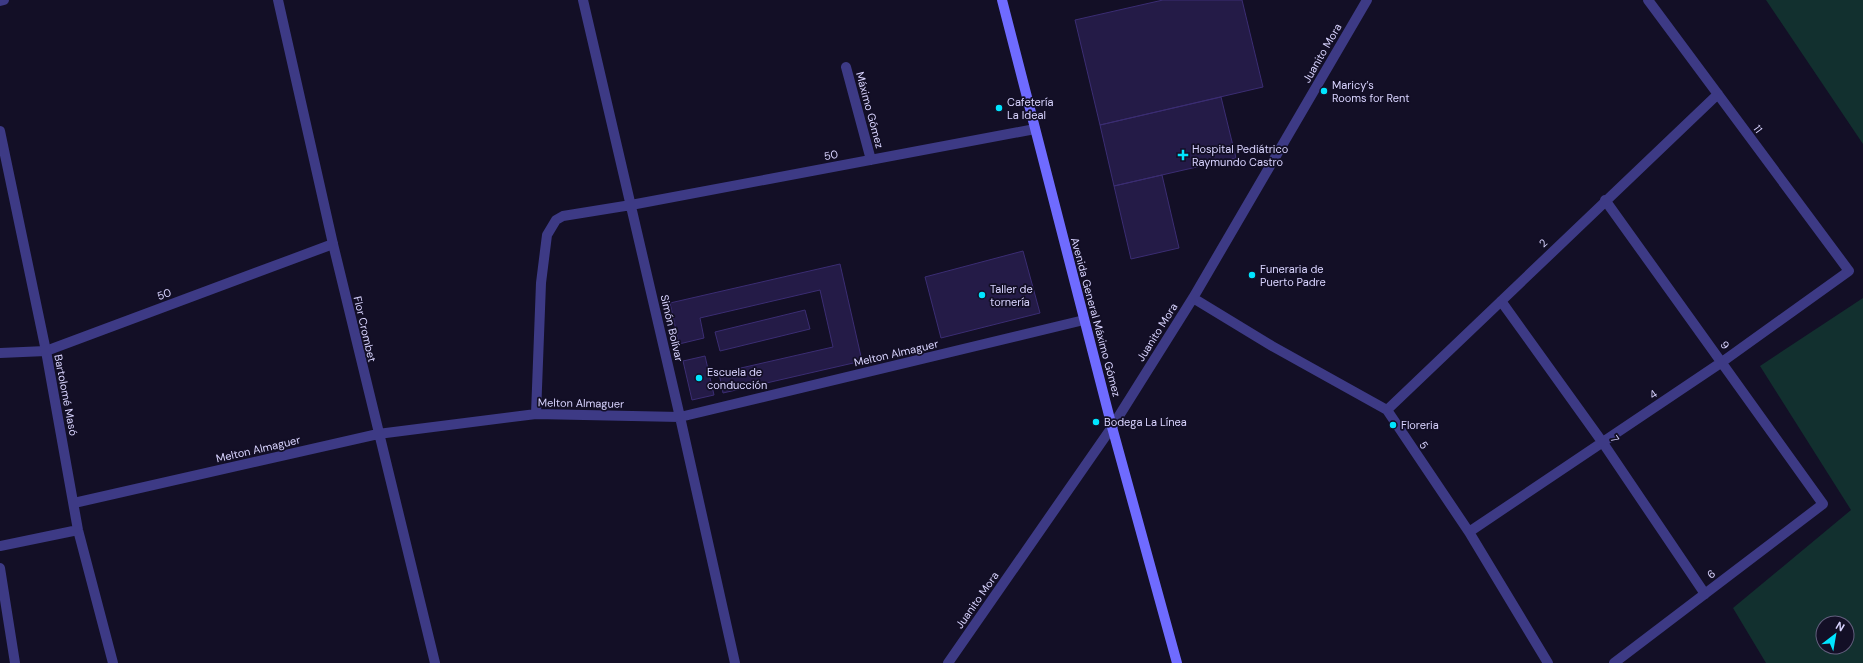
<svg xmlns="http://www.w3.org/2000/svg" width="1863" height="663" font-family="'DM Sans',sans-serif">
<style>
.green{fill:#12302f;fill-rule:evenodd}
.building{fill:#241b47;stroke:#3b2d73}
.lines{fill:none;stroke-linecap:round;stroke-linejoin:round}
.service{stroke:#3d3a85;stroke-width:10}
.minor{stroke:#3d3a85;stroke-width:10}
.tertiary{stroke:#3d3a85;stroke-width:10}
.secondary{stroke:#6f6bff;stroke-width:10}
.poi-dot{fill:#00e5ff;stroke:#130f26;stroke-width:1.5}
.labels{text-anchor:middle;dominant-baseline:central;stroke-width:3.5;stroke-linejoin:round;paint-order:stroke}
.street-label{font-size:11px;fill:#d9d4ff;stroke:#130f26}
.poi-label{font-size:11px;fill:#d9d4ff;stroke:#130f26;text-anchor:start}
</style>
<rect width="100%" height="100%" fill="#130f26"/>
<!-- green -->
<path class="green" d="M1766,0h97v144z
M1863,298v365h-97l-33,-55 118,-98 -91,-144zM1823,623h24v24h-24z"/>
<!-- building -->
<path class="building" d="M1163,0h79l21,87 -163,38 -25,-105z
M1221,97l15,61 -122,28 -14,-61z
M1162,175l17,73 -48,11 -17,-73z
M1023,251l17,62 -99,25 -16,-61z
M840,264l22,97 -139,32 -4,-20 114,-26 -13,-57 -120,28 4,20 -25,6 -9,-41z
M805,310l5,19 -90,22 -5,-19z
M705,356l9,39 -22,5 -9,-39z"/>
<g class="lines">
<!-- service -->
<path class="service" d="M0,353l46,-2 287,-107
M0,568l15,95"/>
<!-- minor -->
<path class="minor" d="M278,0l55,244 102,419
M583,0l97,417 55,246
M846,67l25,93
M0,131l46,220 32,179 35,133
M1605,200l218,304 -209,159
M1193,298l79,48 115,64 82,122 79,131
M1501,301l102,142 102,151
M1387,410l331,-316
M536,414l5,-131 6,-48 9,-15 7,-4 68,-11 404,-76
M74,503l304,-69 158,-20 144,3 404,-97
M1469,532l253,-170 127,-91 -201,-271
M0,546l78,-16
M948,663l164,-236 81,-129 174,-298"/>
<!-- tertiary -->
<path class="tertiary" d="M0,1l4,-1"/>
<!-- secondary -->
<path class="secondary" d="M1002,0l110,427 65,236"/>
</g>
<!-- markers -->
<g class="poi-dot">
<circle cx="1324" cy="91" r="4"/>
<circle cx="999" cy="108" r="4"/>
<path d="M1181 149h4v4h4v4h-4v4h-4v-4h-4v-4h4z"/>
<circle cx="1252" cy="275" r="4"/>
<circle cx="982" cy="295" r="4"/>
<circle cx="699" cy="378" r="4"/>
<circle cx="1096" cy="422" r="4"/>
<circle cx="1393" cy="425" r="4"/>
</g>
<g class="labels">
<!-- street labels -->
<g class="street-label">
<text transform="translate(1322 53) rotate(-60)">Juanito Mora</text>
<text transform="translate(870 110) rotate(75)">Máximo Gómez</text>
<text transform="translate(1758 129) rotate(54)">11</text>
<text transform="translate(831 155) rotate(-11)">50</text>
<text transform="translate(1543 243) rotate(-44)">2</text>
<text transform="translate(164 294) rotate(-20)">50</text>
<text transform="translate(1096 317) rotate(75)">Avenida General Máximo Gómez</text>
<text transform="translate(672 328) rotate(77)">Simón Bolívar</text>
<text transform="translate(365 329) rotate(77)">Flor Crombet</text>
<text transform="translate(1157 332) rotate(-58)">Juanito Mora</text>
<text transform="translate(1725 345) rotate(54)">9</text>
<text transform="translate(896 353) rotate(-13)">Melton Almaguer</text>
<text transform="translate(1653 394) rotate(-34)">4</text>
<text transform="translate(66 395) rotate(79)">Bartolomé Masó</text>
<text transform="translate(581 403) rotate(1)">Melton Almaguer</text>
<text transform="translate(1615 439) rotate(56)">7</text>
<text transform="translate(1424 445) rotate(56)">5</text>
<text transform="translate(258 449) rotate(-13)">Melton Almaguer</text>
<text transform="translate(1711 574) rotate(-37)">6</text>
<text transform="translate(977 600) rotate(-55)">Juanito Mora</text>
</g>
<!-- poi labels -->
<g class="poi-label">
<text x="1332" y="85">Maricy’s<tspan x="1332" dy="13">Rooms for Rent</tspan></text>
<text x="1007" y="102">Cafetería<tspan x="1007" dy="13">La Ideal</tspan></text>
<text x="1192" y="149">Hospital Pediátrico<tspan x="1192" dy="13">Raymundo Castro</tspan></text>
<text x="1260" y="269">Funeraria de<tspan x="1260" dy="13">Puerto Padre</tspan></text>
<text x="990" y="289">Taller de<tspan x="990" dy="13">tornería</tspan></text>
<text x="707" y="372">Escuela de<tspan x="707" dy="13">conducción</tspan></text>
<text x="1104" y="422">Bodega La Línea</text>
<text x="1401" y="425">Floreria</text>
</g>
</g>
<!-- north arrow -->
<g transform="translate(1835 635) rotate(31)"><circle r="19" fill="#130f26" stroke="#625e7d"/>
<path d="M0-3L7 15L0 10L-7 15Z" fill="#00e5ff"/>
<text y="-6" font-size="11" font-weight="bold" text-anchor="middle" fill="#d9d4ff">N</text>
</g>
</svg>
